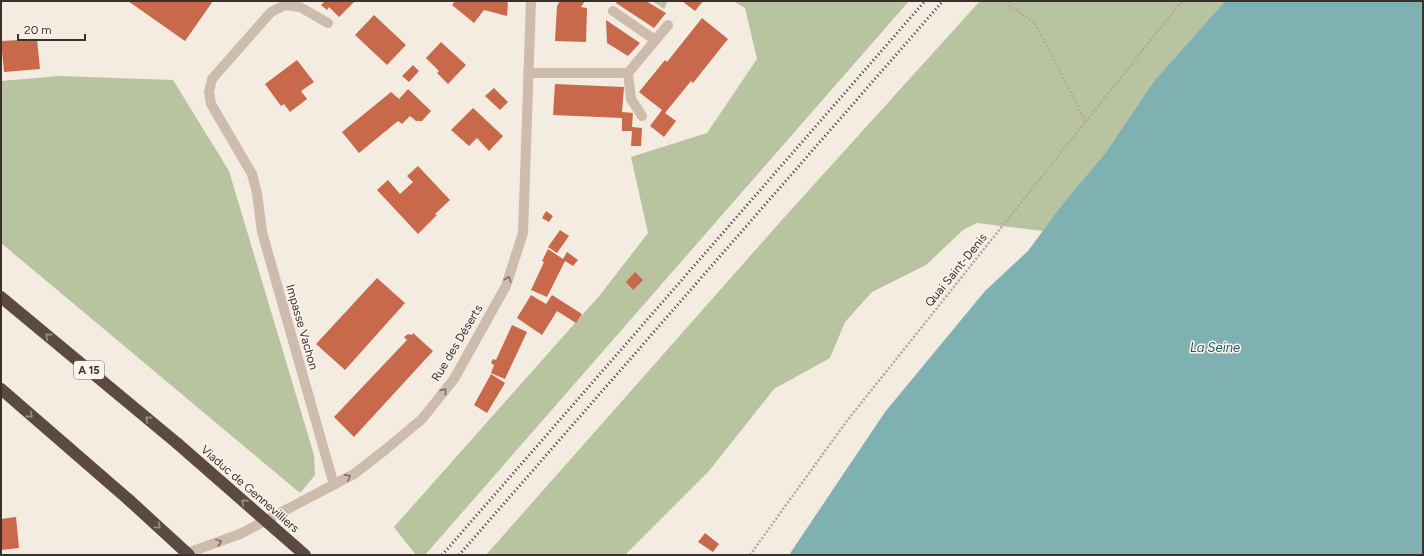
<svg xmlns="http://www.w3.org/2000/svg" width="1424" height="556" font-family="Figtree,sans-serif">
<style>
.green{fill:#b8c4a0}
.water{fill:#7fb0b2}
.building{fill:#c8694b}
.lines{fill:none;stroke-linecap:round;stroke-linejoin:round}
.path{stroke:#b9a596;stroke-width:2.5;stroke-dasharray:2 2;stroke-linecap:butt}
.lane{stroke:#cdbbac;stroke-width:10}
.street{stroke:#cdbbac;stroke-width:10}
.highway{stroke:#5c4a42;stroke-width:12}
.rail{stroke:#3b302b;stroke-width:3;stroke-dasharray:1 3;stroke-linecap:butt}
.highway-bridge{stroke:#5c4a42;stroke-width:12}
.oneway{stroke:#7d6f65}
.oneway2{stroke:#9c8e87}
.labels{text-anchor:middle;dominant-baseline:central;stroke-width:3;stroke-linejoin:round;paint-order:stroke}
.shield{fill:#fbf5ee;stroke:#756b66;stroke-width:1}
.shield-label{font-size:11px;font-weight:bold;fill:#3b302b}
.street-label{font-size:12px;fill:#3b302b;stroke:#fbf5ee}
.water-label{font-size:13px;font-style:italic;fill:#1f5a5e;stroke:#fbf5ee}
</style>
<rect width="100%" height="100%" fill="#f4ebe1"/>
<!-- green -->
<path class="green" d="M652,1h16l-4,8z
M733,1h176l-484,554h-9l-22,-28 206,-232 48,-62 -17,-76 76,-24 50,-74 -12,-51z
M980,1h245l-71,80 -48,71 -45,54 -18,25 -66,-8 -14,7 -37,35 -54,27 -27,30 -15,36 -56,31 -65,82 -84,84h-139l295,-334z
M60,76l113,4 56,91 85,284 1,20 -15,18 -299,-250v-162z"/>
<!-- water -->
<path class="water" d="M1225,1h198v554h-634l96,-143 100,-121 43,-40 33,-45 45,-54 48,-71z"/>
<!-- building -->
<path class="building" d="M128,1h85l-28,40z
M322,1h33l-16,16 -10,-10 -2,3 -6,-5 3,-3z
M455,1h51l2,2 -1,13 -23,-6 -10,13 -22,-18z
M560,1h25l-4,6 6,1 -1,34 -31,-1 2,-35z
M617,1h29l20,12 -12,15 -38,-25z
M682,1h21l-8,10z
M374,15l32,30 -19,20 -32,-30z
M702,18l26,21 -35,44 -2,-2 -26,32 11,8 -12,16 -14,-11 12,-16 -23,-18 26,-32 2,2z
M606,20l34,23 -12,13 -21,-13z
M37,39l3,30 -36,3 -3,-31z
M441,42l25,23 -18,19 -11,-11 2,-2 -13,-13z
M297,60l17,22 -13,9 6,8 -17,13 -6,-8 -3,2 -16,-22z
M413,65l6,6 -10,11 -7,-6z
M555,84l69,3 -2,25 11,1 -1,14 10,1 -1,18h-10l1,-15h-10v-13l-69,-3z
M494,88l14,14 -8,8 -15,-14z
M408,89l23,22 -9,10h-6l-6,-5 -8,8 -4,-3 -39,32 -17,-21 49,-40 8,7z
M473,108l30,28 -14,15 -12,-13 -8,8 -18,-16z
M418,166l32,34 -15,14 2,1 -19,19 -41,-44 11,-10 12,14 13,-12 -6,-6z
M546,211l7,5 -4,6 -7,-4z
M560,230l9,6 -12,17 -9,-6z
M548,249l15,10 4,-7 11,8 -5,6 -8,-5 -18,36 -16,-7 13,-28 -2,-1z
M635,272l8,8 -10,10 -7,-8z
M377,278l28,25 -60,67 -29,-26z
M531,295l15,9 6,-9 30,19 -6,9 -19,-12 -15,24 -25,-17z
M512,325l15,7 -22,47 -14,-6 3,-8 -3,-2 2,-4 3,1z
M413,333l20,18 -79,86 -20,-20 73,-77 -3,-3 4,-3 4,1z
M491,374l14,9 -18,30 -13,-8z
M16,517l3,31 -18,2v-31z
M705,533l14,11 -6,8 -15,-10z"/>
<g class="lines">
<!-- path -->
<path class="path" d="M1010,1v5l25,17 51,99
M750,555l96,-133 336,-421"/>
<!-- lane -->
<path class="lane" d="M613,11l42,29
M528,73h100l40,-48
M628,73l3,26 11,17
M252,174l-41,-70 -2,-12 3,-13 59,-67 14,-7 15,2 28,16"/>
<!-- street -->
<path class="street" d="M252,174l5,19 5,39 72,253
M182,555l58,-21 114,-60 31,-24 37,-31 32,-40 52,-93 17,-53 8,-232"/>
<!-- highway -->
<path class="highway" d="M1,297l177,147
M1,389l128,111"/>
<!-- rail -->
<path class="rail" d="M442,555l483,-554
M459,555l484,-554"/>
<!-- highway-bridge -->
<path class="highway-bridge" d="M178,444l127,111
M129,500l60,55"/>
</g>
<!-- one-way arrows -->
<defs><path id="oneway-chevron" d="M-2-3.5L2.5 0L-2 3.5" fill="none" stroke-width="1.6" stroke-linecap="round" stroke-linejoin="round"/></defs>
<g class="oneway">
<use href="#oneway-chevron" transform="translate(508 279) rotate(-72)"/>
<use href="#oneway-chevron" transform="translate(444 391) rotate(-51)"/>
<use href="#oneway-chevron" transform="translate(348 477) rotate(-29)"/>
<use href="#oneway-chevron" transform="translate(219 542) rotate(-20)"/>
</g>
<g class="oneway2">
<use href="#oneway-chevron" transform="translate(48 336) rotate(-140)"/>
<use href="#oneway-chevron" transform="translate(30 415) rotate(41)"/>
<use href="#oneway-chevron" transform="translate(148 419) rotate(-140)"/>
<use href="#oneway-chevron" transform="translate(244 502) rotate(-139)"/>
<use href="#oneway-chevron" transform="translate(158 526) rotate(43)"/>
</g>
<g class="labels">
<!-- shield labels -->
<rect class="shield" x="74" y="361" width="30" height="18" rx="3"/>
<g class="shield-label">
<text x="89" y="370">A 15</text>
</g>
<!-- street labels -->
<g class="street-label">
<text transform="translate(956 270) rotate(-51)">Quai Saint-Denis</text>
<text transform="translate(302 327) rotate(74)">Impasse Vachon</text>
<text transform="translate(457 343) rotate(-59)">Rue des Déserts</text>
<text transform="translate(250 489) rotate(41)">Viaduc de Gennevilliers</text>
</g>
<!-- water labels -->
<g class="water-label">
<text x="1215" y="347">La Seine</text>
</g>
</g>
<!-- border -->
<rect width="1424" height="556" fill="none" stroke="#3b302b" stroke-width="4"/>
<!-- scale -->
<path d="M18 34v6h67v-6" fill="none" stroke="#3b302b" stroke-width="2"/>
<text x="24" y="34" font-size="12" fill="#3b302b" stroke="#fbf5ee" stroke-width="3" paint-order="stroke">20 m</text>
</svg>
